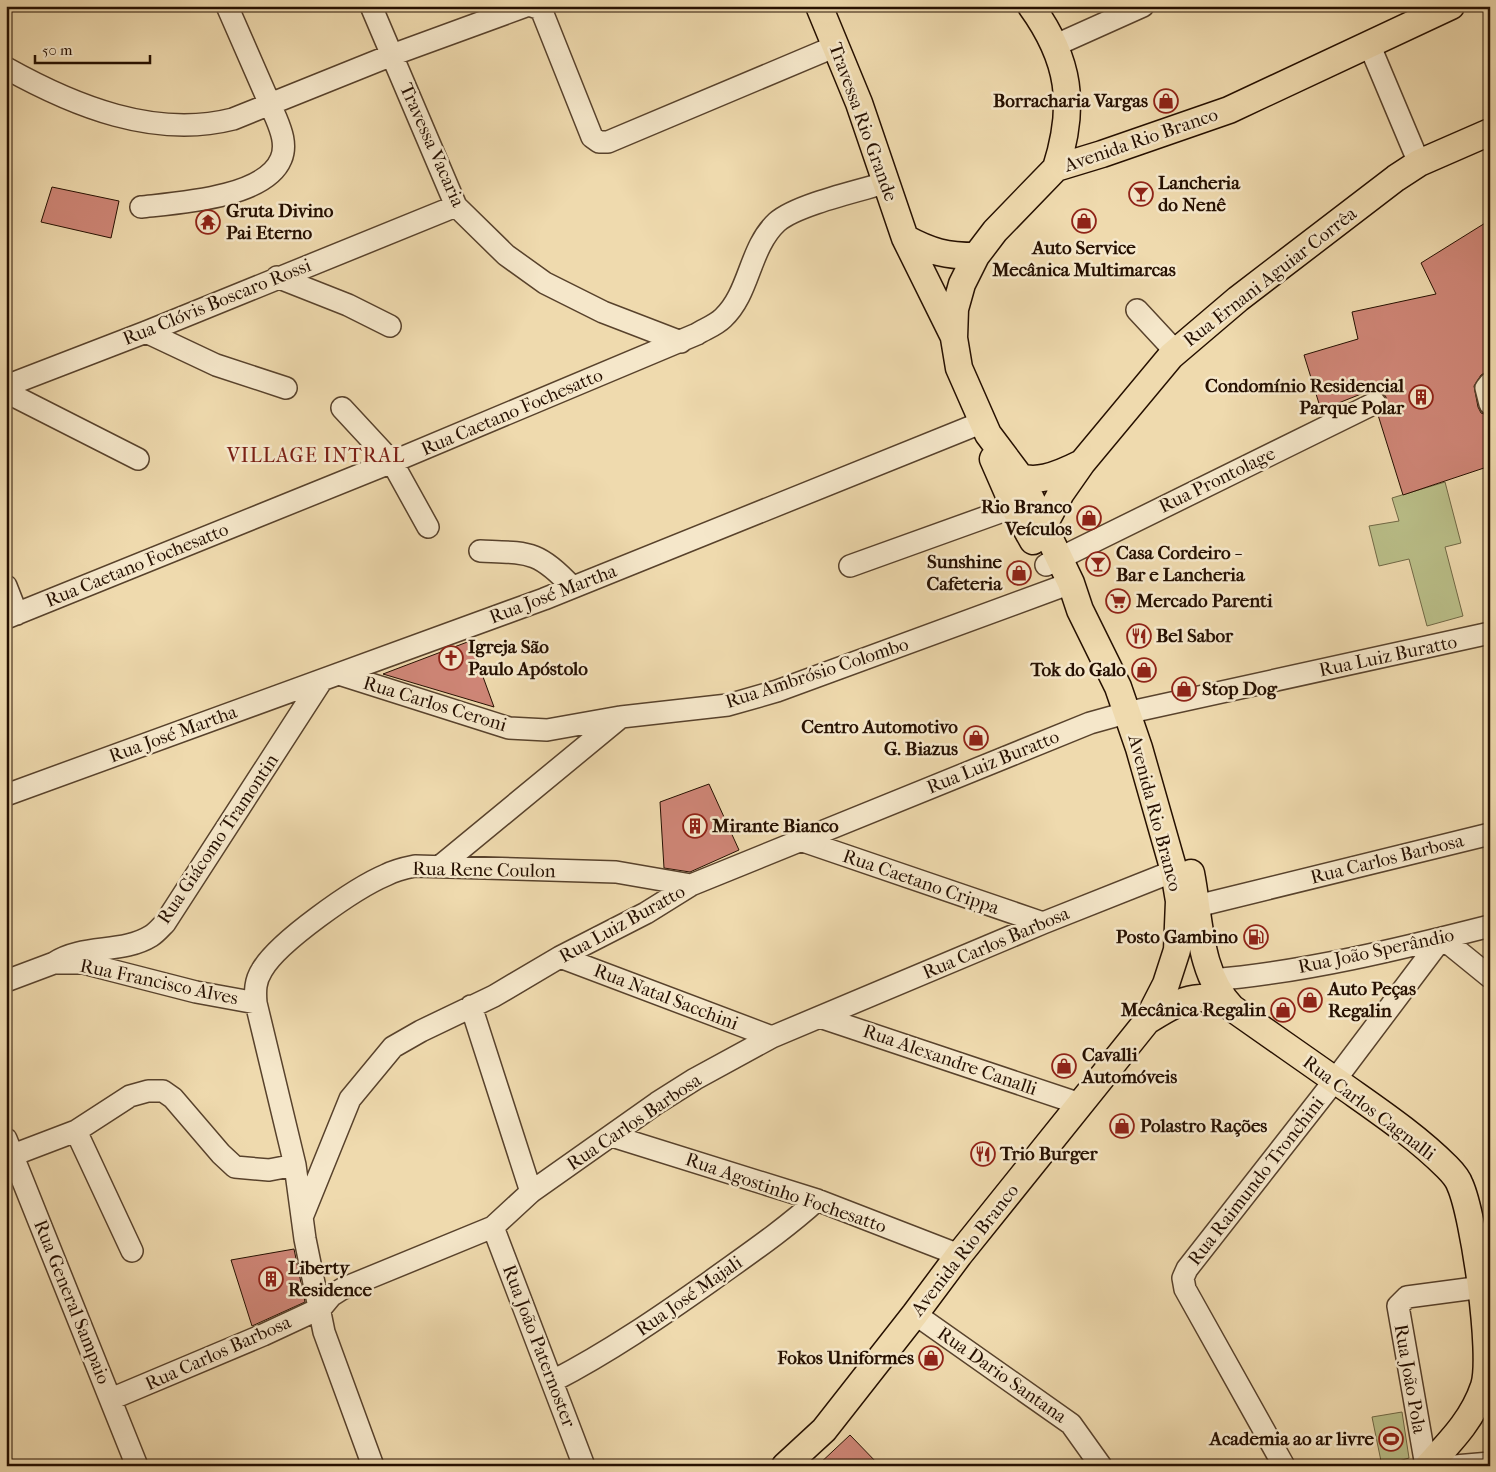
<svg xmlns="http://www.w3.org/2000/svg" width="1496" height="1472" font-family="'IM FELL French Canon',serif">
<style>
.green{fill:#babf89;stroke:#706845}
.building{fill:#cf8677;stroke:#261001}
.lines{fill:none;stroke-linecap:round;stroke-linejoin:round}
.minor-casing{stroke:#58422c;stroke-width:24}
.major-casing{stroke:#261001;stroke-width:29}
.minor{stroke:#f5e7ca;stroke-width:21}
.major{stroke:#efdaae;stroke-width:26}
.labels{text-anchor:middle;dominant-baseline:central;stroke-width:5;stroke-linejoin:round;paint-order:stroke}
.poi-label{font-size:19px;font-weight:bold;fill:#261001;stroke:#f5e7ca;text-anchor:start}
.street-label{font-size:19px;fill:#261001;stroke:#f5e7ca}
.neighbourhood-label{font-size:20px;letter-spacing:1px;fill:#7a1f14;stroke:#f5e7ca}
</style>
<rect width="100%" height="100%" fill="#efdaae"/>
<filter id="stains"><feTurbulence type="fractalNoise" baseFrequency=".004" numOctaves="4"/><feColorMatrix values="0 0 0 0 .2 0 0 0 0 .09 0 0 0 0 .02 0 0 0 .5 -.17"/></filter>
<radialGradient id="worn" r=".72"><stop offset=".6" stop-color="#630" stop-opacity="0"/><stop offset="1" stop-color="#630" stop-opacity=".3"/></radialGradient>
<!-- green -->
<path class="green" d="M1445,482l16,61 -16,4 18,69 -36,10 -18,-67 -30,7 -10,-40 30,-5 -7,-23z
M1402,1412l7,46 -27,8 -10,-49z"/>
<!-- building -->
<path class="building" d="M52,187l67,14 -8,37 -70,-16z
M1490,220v151l-9,4 -7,11 4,21 3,6 9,3v50l-87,29 -25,-80 8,-5v-13l-4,-5 -11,-2 -50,20 -17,-55 54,-16 -6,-27 84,-18 -15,-31z
M470,641l24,66 -111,-33z
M709,784l30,66 -49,22 -26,-4 -4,-66z
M294,1249l11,53 -53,24 -21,-66z
M850,1435l30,31h-63z"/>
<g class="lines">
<!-- minor casing -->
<g class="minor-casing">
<path id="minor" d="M371,6l85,200 50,49 39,28 58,29 78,30
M532,6l9,3 51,128 7,5h9l228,-96
M1369,44l50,119
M1056,45l87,-39
M6,68c68,38 149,71 227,51l159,-64 134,-49
M141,207c36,-4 124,-9 140,-48 6,-14 0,-29 -5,-41l-49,-112
M277,277l71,28 42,21
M1137,310l39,42
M146,332l70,33 70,23
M1490,383l-4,5 4,16
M6,386l140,-54 310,-126
M6,392l132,67
M342,408l50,54 36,65
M480,551c48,2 58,-1 92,36
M1046,565l329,-162
M850,566l164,-59
M6,586l11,28
M6,618l386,-156 305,-128c8,-5 19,-9 26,-16 27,-25 26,-70 54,-96 19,-17 81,-31 108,-39
M339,674l170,54 38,2 73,-13
M6,795l538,-196 439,-177
M800,840l243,83
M439,867l182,-150 107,-12 49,-14 294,-108
M1197,906l293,-72
M560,957l212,80
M54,963c29,-19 68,-9 97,-27 5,-3 10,-9 14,-13l157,-243
M1212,980c93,-8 188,-31 278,-54
M6,981l48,-18h29l113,29 60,11
M471,1006l60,186
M820,1017l260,87
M76,1131l56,120
M612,1136l205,64 142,55
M6,1139l131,327
M13,1155l63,-24 54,-35 18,-5h15l10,7 48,56 14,13 34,3 26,-5
M303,1215l47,-116 43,-52 28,-16 73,-35 66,-39 86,-44 45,-28 399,-162 36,-10 364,-80
M493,1227l91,239
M915,1314l156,110 30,42
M553,1381c56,-29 107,-64 158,-100 36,-26 73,-51 106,-81
M111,1399l152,-64 58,-27 10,-12 11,-7 151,-62 38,-35 126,-89 38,-24 77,-42 271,-114 131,-52
M373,1466l-49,-134 -19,-93 -10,-74 -39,-162c-1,-12 -1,-22 6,-33 16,-28 93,-82 124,-95 9,-5 19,-7 29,-9l201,6 75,13
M1284,1466l-99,-177 -2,-11 4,-9 148,-189 107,-142 48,39
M1426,1466l-28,-160 9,-9 83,-11
M1455,1466l35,-3"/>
</g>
<!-- major casing -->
<g class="major-casing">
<path id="major" d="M819,6l40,97 46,135 48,97
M1031,6c39,54 45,99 25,162
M905,238c26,14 41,18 71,18
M993,459l21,48 19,34
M1008,471c23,17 52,3 74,-8
M1044,525l17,-32 21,-30 89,-107 67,-57 158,-121 23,-15 71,-31
M1191,873c9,45 7,100 41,135 39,27 78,55 117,82 34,24 69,48 98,77 5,5 11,12 13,18 14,31 34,171 24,201 -11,33 -33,55 -56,80
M1147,1021c29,-18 42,-27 76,-22
M785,1466l39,-36 91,-116 44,-59 188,-234 19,-37 11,-34 2,-49 -5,-30 -35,-123 -21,-61 -38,-77 -9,-27 -50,-105 -33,-44 -29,-66 -5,-30 1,-29 7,-25 14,-28 19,-25 61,-63 46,-14 127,-44 222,-104"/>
</g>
<!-- minor -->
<use href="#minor" class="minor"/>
<!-- major -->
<use href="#major" class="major"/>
</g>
<!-- icons -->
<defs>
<g id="shop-ring" transform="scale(1.25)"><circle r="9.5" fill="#f5e7ca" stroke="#8f2418" stroke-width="1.5"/><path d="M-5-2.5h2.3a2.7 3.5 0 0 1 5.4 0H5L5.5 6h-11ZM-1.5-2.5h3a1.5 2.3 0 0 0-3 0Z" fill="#8f2418"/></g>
<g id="bar-ring" transform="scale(1.25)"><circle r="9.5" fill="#f5e7ca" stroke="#8f2418" stroke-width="1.5"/><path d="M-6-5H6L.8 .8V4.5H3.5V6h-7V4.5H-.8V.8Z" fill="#8f2418"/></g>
<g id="temple-ring" transform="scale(1.25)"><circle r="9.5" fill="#f5e7ca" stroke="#8f2418" stroke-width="1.5"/><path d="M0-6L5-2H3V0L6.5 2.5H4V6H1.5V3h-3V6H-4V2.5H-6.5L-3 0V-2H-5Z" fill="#8f2418"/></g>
<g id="building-ring" transform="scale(1.25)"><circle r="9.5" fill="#f5e7ca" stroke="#8f2418" stroke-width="1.5"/><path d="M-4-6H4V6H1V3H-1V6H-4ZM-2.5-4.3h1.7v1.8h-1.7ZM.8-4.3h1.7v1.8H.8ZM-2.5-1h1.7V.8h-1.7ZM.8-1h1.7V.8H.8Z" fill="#8f2418"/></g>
<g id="supermarket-ring" transform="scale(1.25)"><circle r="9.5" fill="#f5e7ca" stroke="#8f2418" stroke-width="1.5"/><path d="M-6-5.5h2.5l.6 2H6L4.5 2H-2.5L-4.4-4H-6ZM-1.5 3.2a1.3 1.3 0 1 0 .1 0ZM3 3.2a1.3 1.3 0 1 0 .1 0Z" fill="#8f2418"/></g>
<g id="restaurant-ring" transform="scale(1.25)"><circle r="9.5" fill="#f5e7ca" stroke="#8f2418" stroke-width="1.5"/><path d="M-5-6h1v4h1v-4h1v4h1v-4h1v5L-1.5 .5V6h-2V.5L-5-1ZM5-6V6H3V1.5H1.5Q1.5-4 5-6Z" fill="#8f2418"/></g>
<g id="church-ring" transform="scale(1.25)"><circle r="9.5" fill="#f5e7ca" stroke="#8f2418" stroke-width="1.5"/><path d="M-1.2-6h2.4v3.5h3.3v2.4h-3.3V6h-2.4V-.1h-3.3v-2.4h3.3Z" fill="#8f2418"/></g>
<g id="fuel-ring" transform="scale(1.25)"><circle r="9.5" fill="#f5e7ca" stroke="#8f2418" stroke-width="1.5"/><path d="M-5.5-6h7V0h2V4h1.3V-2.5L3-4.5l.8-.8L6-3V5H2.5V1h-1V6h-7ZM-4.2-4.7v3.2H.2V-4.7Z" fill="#8f2418"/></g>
<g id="stadium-ring" transform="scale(1.25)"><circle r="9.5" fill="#f5e7ca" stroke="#8f2418" stroke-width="1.5"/><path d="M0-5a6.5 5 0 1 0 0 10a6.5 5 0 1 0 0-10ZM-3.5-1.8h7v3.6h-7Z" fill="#8f2418"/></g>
</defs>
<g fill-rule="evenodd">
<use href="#shop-ring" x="1166" y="101"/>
<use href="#bar-ring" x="1141" y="194"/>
<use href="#shop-ring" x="1084" y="221"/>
<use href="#temple-ring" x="208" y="222"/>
<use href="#building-ring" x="1421" y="397"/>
<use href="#shop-ring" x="1089" y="518"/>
<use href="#bar-ring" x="1098" y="564"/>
<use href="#shop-ring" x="1019" y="573"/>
<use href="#supermarket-ring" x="1118" y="601"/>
<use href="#restaurant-ring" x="1139" y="636"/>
<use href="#church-ring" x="451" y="658"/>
<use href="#shop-ring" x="1144" y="670"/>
<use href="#shop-ring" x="1184" y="689"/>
<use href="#shop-ring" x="976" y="738"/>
<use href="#building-ring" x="695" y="826"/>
<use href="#fuel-ring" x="1256" y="937"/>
<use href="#shop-ring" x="1310" y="1000"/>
<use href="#shop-ring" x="1283" y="1010"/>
<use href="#shop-ring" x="1064" y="1066"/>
<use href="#shop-ring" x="1122" y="1126"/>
<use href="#restaurant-ring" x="983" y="1154"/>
<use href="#building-ring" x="271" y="1279"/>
<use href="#shop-ring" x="931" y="1358"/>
<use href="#stadium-ring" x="1391" y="1439"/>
</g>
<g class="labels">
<!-- poi labels -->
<g class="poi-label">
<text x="1148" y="101" text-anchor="end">Borracharia Vargas</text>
<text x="1158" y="183">Lancheria<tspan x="1158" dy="22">do Nenê</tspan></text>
<text x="226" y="211">Gruta Divino<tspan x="226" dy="22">Pai Eterno</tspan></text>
<text x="1084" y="248" text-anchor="middle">Auto Service<tspan x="1084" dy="22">Mecânica Multimarcas</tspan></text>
<text x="1404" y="386" text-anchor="end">Condomínio Residencial<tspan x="1404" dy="22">Parque Polar</tspan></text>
<text x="1072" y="507" text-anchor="end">Rio Branco<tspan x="1072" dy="22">Veículos</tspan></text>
<text x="1116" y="553">Casa Cordeiro -<tspan x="1116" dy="22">Bar e Lancheria</tspan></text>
<text x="1002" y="562" text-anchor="end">Sunshine<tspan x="1002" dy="22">Cafeteria</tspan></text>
<text x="1136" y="601">Mercado Parenti</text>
<text x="1156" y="636">Bel Sabor</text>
<text x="468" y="647">Igreja São<tspan x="468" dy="22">Paulo Apóstolo</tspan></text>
<text x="1126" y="670" text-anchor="end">Tok do Galo</text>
<text x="1202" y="689">Stop Dog</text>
<text x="958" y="727" text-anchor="end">Centro Automotivo<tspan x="958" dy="22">G. Biazus</tspan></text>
<text x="712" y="826">Mirante Bianco</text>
<text x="1238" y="937" text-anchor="end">Posto Gambino</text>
<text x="1328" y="989">Auto Peças<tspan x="1328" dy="22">Regalin</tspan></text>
<text x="1266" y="1010" text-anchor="end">Mecânica Regalin</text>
<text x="1082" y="1055">Cavalli<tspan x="1082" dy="22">Automóveis</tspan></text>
<text x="1140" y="1126">Polastro Rações</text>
<text x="1000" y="1154">Trio Burger</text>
<text x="288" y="1268">Liberty<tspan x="288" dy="22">Residence</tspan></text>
<text x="914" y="1358" text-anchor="end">Fokos Uniformes</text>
<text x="1374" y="1439" text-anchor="end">Academia ao ar livre</text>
</g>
<!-- street labels -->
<g class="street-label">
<text transform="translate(863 122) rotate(70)">Travessa Rio Grande</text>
<text transform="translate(1141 140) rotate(-19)">Avenida Rio Branco</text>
<text transform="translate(432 145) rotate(66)">Travessa Vacaria</text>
<text transform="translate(1270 277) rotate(-38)">Rua Ernani Aguiar Corrêa</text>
<text transform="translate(217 302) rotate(-22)">Rua Clóvis Boscaro Rossi</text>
<text transform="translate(512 412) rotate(-23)">Rua Caetano Fochesatto</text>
<text transform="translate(1217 480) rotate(-26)">Rua Prontolage</text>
<text transform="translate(137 565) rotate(-22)">Rua Caetano Fochesatto</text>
<text transform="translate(553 594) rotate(-21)">Rua José Martha</text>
<text transform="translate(1388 656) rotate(-12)">Rua Luiz Buratto</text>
<text transform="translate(817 673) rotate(-18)">Rua Ambrósio Colombo</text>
<text transform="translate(435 704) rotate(17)">Rua Carlos Ceroni</text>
<text transform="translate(173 734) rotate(-20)">Rua José Martha</text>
<text transform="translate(993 762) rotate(-22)">Rua Luiz Buratto</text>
<text transform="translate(1155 813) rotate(75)">Avenida Rio Branco</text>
<text transform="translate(218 839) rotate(-56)">Rua Giácomo Tramontin</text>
<text transform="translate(1387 859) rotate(-14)">Rua Carlos Barbosa</text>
<text transform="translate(484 870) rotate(1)">Rua Rene Coulon</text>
<text transform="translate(921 882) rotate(19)">Rua Caetano Crippa</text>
<text transform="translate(622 924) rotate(-29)">Rua Luiz Buratto</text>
<text transform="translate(996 943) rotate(-23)">Rua Carlos Barbosa</text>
<text transform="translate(1376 951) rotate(-12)">Rua João Sperândio</text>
<text transform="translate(159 982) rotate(12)">Rua Francisco Alves</text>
<text transform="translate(666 997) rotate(21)">Rua Natal Sacchini</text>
<text transform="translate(950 1060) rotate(19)">Rua Alexandre Canalli</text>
<text transform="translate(1369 1108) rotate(37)">Rua Carlos Cagnalli</text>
<text transform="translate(634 1122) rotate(-34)">Rua Carlos Barbosa</text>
<text transform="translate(1256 1181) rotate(-52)">Rua Raimundo Tronchini</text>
<text transform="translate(786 1193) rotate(19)">Rua Agostinho Fochesatto</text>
<text transform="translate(965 1250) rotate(-52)">Avenida Rio Branco</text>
<text transform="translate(689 1296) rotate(-35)">Rua José Majali</text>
<text transform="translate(72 1302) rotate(68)">Rua General Sampaio</text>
<text transform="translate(539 1346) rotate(69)">Rua João Paternoster</text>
<text transform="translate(218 1353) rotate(-24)">Rua Carlos Barbosa</text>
<text transform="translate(1002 1375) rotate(35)">Rua Dario Santana</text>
<text transform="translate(1410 1379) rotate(80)">Rua João Pola</text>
</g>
<!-- neighbourhood labels -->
<g class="neighbourhood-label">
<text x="316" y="455">VILLAGE INTRAL</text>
</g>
</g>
<!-- margin -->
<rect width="1496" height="1472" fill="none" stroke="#efdaae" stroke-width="25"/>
<rect x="8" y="8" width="1481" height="1457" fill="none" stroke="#261001" stroke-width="2.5"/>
<rect x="12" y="12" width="1471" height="1447" fill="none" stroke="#261001"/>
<!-- scale -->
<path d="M35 55v8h115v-8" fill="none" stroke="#261001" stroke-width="2.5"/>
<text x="42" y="55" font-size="15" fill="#261001" stroke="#f5e7ca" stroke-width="4" paint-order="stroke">50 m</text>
<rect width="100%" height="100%" filter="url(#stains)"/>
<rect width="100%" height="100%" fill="url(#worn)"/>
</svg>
